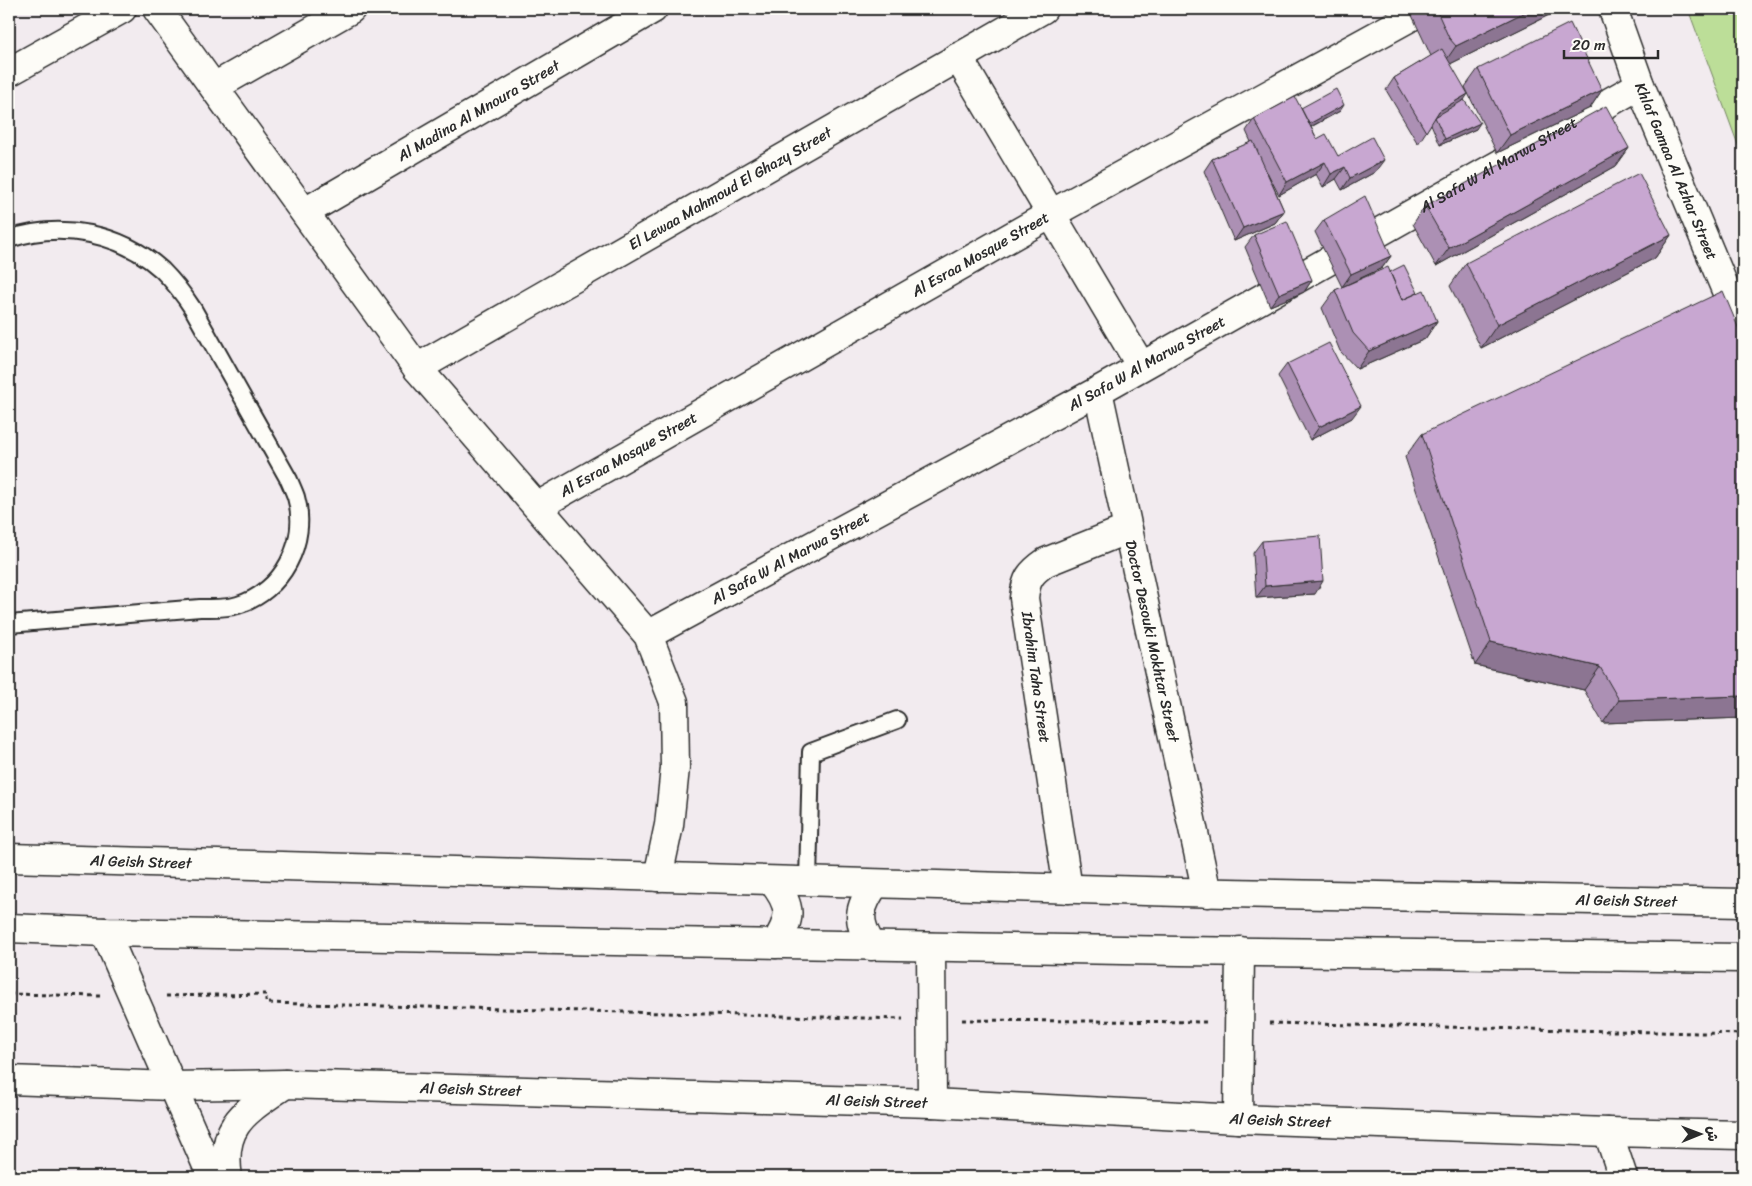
<svg xmlns="http://www.w3.org/2000/svg" width="1752" height="1186" font-family="Sriracha,'Playpen Sans Arabic',sans-serif">
<style>
.green{fill:#bcde98;stroke:#748462}
.lines{fill:none;stroke-linecap:round;stroke-linejoin:round}
.service-casing{stroke:#2b2b2b;stroke-width:20}
.minor-casing{stroke:#2b2b2b;stroke-width:31}
.tertiary-casing{stroke:#2b2b2b;stroke-width:31}
.primary-casing{stroke:#2b2b2b;stroke-width:31}
.path{stroke:#2b2b2b;stroke-width:3;stroke-dasharray:4 4;stroke-linecap:butt}
.service{stroke:#fdfcf7;stroke-width:16}
.minor{stroke:#fdfcf7;stroke-width:28}
.tertiary{stroke:#fdfcf7;stroke-width:28}
.primary{stroke:#fdfcf7;stroke-width:28}
.wall{fill:#ac90b4;stroke:#2b2b2b}
.shaded-wall{fill:#8c7592;stroke:#2b2b2b}
.building{fill:#c8a7d1;stroke:#2b2b2b}
.labels{text-anchor:middle;dominant-baseline:central;stroke-width:4.5;stroke-linejoin:round;paint-order:stroke}
.street-label{font-size:15px;fill:#2b2b2b;stroke:#fdfcf7}
</style>
<rect width="100%" height="100%" fill="#f2ebef"/>
<filter id="ink" filterUnits="userSpaceOnUse"><feTurbulence type="fractalNoise" baseFrequency=".02" numOctaves="2"/><feDisplacementMap in="SourceGraphic" scale="10" xChannelSelector="R" yChannelSelector="G"/><feConvolveMatrix kernelMatrix="1 2 1 2 8 2 1 2 1" color-interpolation-filters="sRGB"/></filter>
<g filter="url(#ink)">
<!-- green -->
<path class="green" d="M1688,9h55v149l-2,-5z"/>
<g class="lines">
<!-- service casing -->
<g class="service-casing">
<path id="service" d="M9,239c52,-18 112,-6 153,31 12,12 22,25 31,39l96,171c2,5 5,11 7,17 13,45 -14,95 -58,108 -13,4 -25,3 -38,3l-191,16
M808,882l3,-130 86,-32"/>
</g>
<!-- minor casing -->
<g class="minor-casing">
<g id="minor">
<path d="M157,9l260,359 231,267 26,67 1,66 -6,57 -11,52"/>
<path id="s1" d="M1613,9l27,76 103,246"/>
<path d="M958,57l183,309"/>
<path d="M9,72l113,-63"/>
<path d="M214,87l137,-78"/>
<path id="s2" d="M305,212l348,-203"/>
<path id="s3" d="M417,368l626,-359"/>
<path id="s4" d="M1098,391l109,502"/>
<path id="s5" d="M538,506l513,-292 374,-205"/>
<path id="s6" d="M648,635l450,-244 542,-306"/>
<path d="M1068,889l-44,-291c2,-19 6,-25 22,-36l82,-33"/>
<path d="M1608,1132l15,45"/>
</g>
</g>
<!-- tertiary casing -->
<g class="tertiary-casing">
<g id="tertiary">
<path d="M105,932l107,245"/>
<path id="s7" d="M9,1080l163,6 113,-2 647,19 306,16 370,13 135,3"/>
<path d="M228,1177c-9,-53 19,-66 57,-93"/>
</g>
</g>
<!-- primary casing -->
<g class="primary-casing">
<g id="primary">
<path id="s8" d="M9,858l1171,34 563,11"/>
<path d="M773,882c19,24 19,37 2,62"/>
<path d="M9,928l96,4 1075,19 563,7"/>
<path d="M872,946c-16,-25 -14,-38 3,-62"/>
<path d="M931,947l1,156"/>
<path d="M1238,1119l2,-168"/>
</g>
</g>
<!-- path -->
<path class="path" d="M9,994l91,2
M166,996l100,-2v9l637,16
M962,1020l248,2
M1269,1023l474,11"/>
<!-- service -->
<use href="#service" class="service"/>
<!-- minor -->
<use href="#minor" class="minor"/>
<!-- tertiary -->
<use href="#tertiary" class="tertiary"/>
<!-- primary -->
<use href="#primary" class="primary"/>
</g>
<!-- wall -->
<path class="wall" d="M1409,9h150l-2,2 -107,53 26,65 -36,16 -9,-21 -13,20 -32,-54 8,-12 37,-22z
M1478,69l124,21 -12,18 -93,45 -32,-66z
M1340,111l-29,16 6,12 21,17 37,16 -33,18 -6,-11 -13,8 -7,-13 -37,21 -12,-23 17,39 -9,12 -41,18 -30,-70 8,-12 39,-17 -5,-11 8,-12z
M1629,148l-13,18 -180,100 -23,-42 12,-18z
M1324,220l67,36 -9,12 -40,19 -27,-55z
M1254,235l58,45 -8,12 -34,14 -25,-59z
M1671,235l-16,23 -174,90 -31,-62 16,-23z
M1390,272l28,21 19,28 -12,18 -68,30 -17,-18 -18,-43 13,-18z
M1743,339v379l-140,5 -19,-33 -109,-25 -70,-208 17,-23z
M1287,364l65,54 -42,22 -32,-64z
M1262,541l53,53 -59,4 -3,-45z"/>
<!-- shaded-wall -->
<path class="shaded-wall" d="M1531,9h28l-2,2 -117,58 16,-23z
M1602,90l-12,18 -93,45 13,-18z
M1468,94l-8,12 -25,11 4,-6z
M1344,105l-4,6 -41,22 4,-6z
M1480,123l-4,6 -36,16 5,-6z
M1629,148l-13,18 -180,100 13,-18z
M1384,160l-9,12 -33,18 8,-12z
M1325,162l-9,12 -37,21 8,-13z
M1345,167l-9,12 -13,8 8,-13z
M1284,211l-9,12 -41,18 9,-13z
M1671,235l-16,23 -174,90 16,-23z
M1391,256l-9,12 -40,19 9,-13z
M1312,280l-8,12 -34,14 9,-12z
M1437,321l-12,18 -68,30 12,-18z
M1361,406l-9,12 -42,22 9,-13z
M1323,581l-8,13 -59,4 9,-12z
M1491,642l109,25 -16,23 -109,-25z
M1743,696v22l-140,5 16,-23z"/>
<!-- building -->
<path class="building" d="M1436,9h95l-75,37 -7,-8z
M1570,23l32,67 -92,45 -32,-66z
M1442,49l26,45 -29,17 -13,21 -32,-54z
M1336,89l8,16 -35,19 -8,-16z
M1295,97l22,42 9,-5 12,22 34,-19 12,23 -34,18 -5,-11 -14,7 -6,-12 -38,20 -33,-63z
M1464,100l16,23 -35,16 -10,-22z
M1606,106l23,42 -180,100 -24,-42z
M1253,141l31,70 -41,17 -31,-69z
M1639,173l32,62 -174,90 -31,-62z
M1365,196l26,60 -40,18 -27,-54z
M1287,221l25,59 -33,14 -25,-59z
M1404,265l14,28 -16,7 -12,-28z
M1388,267l14,33 22,-10 13,31 -68,30 -16,-18 -18,-43z
M1723,291l20,48v357l-124,4 -19,-33 -109,-25 -69,-208z
M1329,343l32,63 -42,21 -32,-63z
M1320,536l3,45 -58,5 -3,-45z"/>
</g>
<g class="labels">
<!-- street labels -->
<g class="street-label">
<text stroke="none"><textPath href="#s2" startOffset="201">Al Madina Al Mnoura Street</textPath></text>
<text stroke="none"><textPath href="#s6" startOffset="972">Al Safa W Al Marwa Street</textPath></text>
<text stroke="none"><textPath href="#s1" startOffset="174">Khlaf Gamaa Al Azhar Street</textPath></text>
<text stroke="none"><textPath href="#s3" startOffset="361">El Lewaa Mahmoud El Ghazy Street</textPath></text>
<text stroke="none"><textPath href="#s5" startOffset="509">Al Esraa Mosque Street</textPath></text>
<text stroke="none"><textPath href="#s6" startOffset="568">Al Safa W Al Marwa Street</textPath></text>
<text stroke="none"><textPath href="#s5" startOffset="104">Al Esraa Mosque Street</textPath></text>
<text stroke="none"><textPath href="#s6" startOffset="162">Al Safa W Al Marwa Street</textPath></text>
<text stroke="none"><textPath href="#s4" startOffset="256">Doctor Desouki Mokhtar Street</textPath></text>
<text transform="translate(1036 677) rotate(82)">Ibrahim Taha Street</text>
<text stroke="none"><textPath href="#s8" startOffset="132">Al Geish Street</textPath></text>
<text stroke="none"><textPath href="#s8" startOffset="1618">Al Geish Street</textPath></text>
<text stroke="none"><textPath href="#s7" startOffset="462">Al Geish Street</textPath></text>
<text stroke="none"><textPath href="#s7" startOffset="868">Al Geish Street</textPath></text>
<text stroke="none"><textPath href="#s7" startOffset="1272">Al Geish Street</textPath></text>
</g>
</g>
<!-- margin -->
<rect width="1752" height="1186" fill="none" stroke="#fdfcf7" stroke-width="30"/>
<rect x="15" y="15" width="1722" height="1156" fill="none" stroke="#2b2b2b" stroke-width="2" filter="url(#ink)"/>
<!-- north arrow -->
<g transform="translate(1700 1134) rotate(89)" stroke="#fdfcf7" stroke-width="4" paint-order="stroke">
<path d="M0-4L9 19L0 12L-9 19Z" fill="#2b2b2b"/>
<text y="-8" font-size="14" font-weight="bold" text-anchor="middle" fill="#2b2b2b">ش</text>
</g>
<!-- scale -->
<path d="M1564 50v8h94v-8" fill="none" stroke="#2b2b2b" stroke-width="2.5"/>
<text x="1572" y="50" font-size="15" fill="#2b2b2b" stroke="#fdfcf7" stroke-width="4" paint-order="stroke">20 m</text>
</svg>
